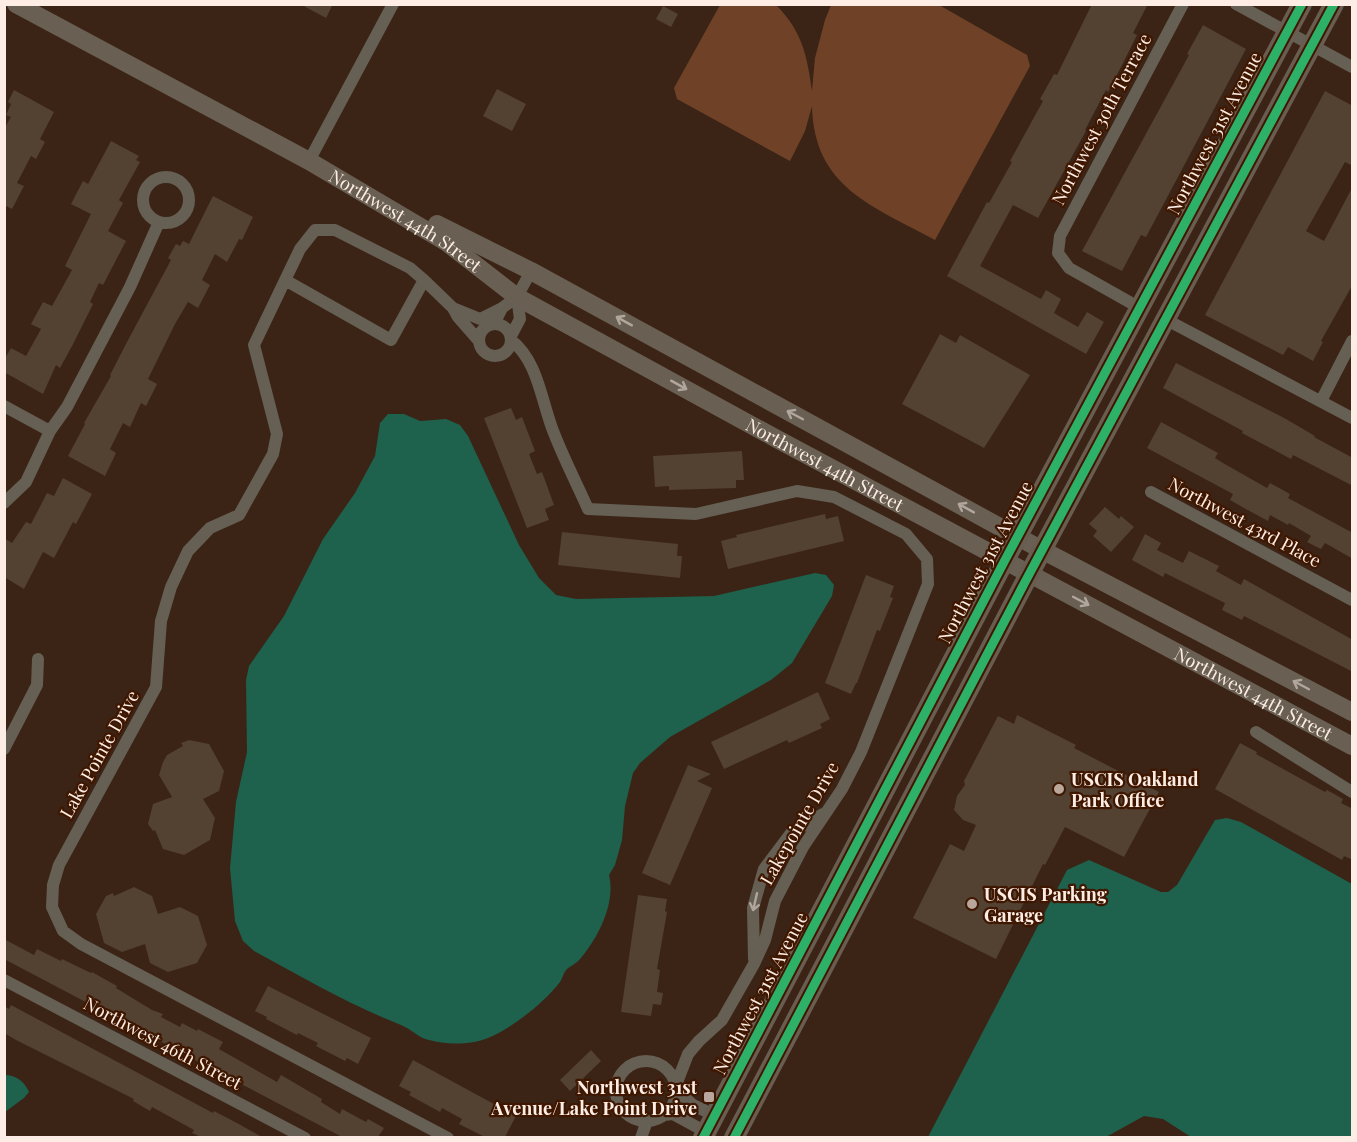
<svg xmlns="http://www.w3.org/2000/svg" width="1357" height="1142" font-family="'Playfair Display',serif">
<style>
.green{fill:#6f4228}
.water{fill:#1e614c}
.building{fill:#534132}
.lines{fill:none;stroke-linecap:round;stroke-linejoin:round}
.street{stroke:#655f54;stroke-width:12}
.secondary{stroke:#696053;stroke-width:18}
.primary{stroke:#685d50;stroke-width:20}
.cycleway-casing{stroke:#3f1700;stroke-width:13}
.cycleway{stroke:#2db169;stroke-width:9}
.oneway{stroke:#b3a69c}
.oneway2{stroke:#b1a69c}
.poi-dot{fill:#b9a79c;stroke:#3f1700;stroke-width:2}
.labels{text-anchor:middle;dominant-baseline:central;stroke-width:4.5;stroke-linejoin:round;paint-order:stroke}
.street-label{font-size:18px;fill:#fdede4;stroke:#3f1700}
.poi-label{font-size:18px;font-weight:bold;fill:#fdede4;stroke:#3f1700;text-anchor:start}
</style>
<rect width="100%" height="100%" fill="#3b2416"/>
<!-- green -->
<path class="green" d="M720,5h56c26,26 31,50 36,86l3,-33 10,-38 6,-15h108l88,50 3,11 -95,174c-62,-34 -121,-52 -123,-134l-7,25 -15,30 -113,-62 -3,-11z"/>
<!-- water -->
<path class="water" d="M388,414h16l16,7 26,-2 14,6 8,11 51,109 20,33 17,17 20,4 138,-3 101,-23 11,2 8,10 -2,11 -40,67 -21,17 -101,57 -30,26 -7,10 -8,33 -3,34 -7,25 -6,10c7,28 -11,63 -29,84 -4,5 -10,7 -14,11 -3,4 -4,9 -6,12 -16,21 -48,46 -72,56 -17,7 -42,7 -59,2 -10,-2 -18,-11 -28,-15 -51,-20 -99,-48 -147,-74l-11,-10 -8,-20 -5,-53 6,-66 11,-50 -1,-72 3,-14 35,-50 39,-77 32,-46 20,-37 5,-33z
M1227,818l14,4 111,62v253h-161l-28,-18 -19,-3 -38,21h-178l139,-267 22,-10 72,32h7l9,-7 38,-65z
M5,1075c11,0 20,7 24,17l-5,6 -19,14z"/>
<!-- building -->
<path class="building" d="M300,4h33l-7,14z
M1092,4h56l-15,29 4,2 -16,32 -13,25 -2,-2 -21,40 1,1 -48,87 -25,-13 -33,61 61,33 5,-9 15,9 -7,14 24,14 9,-15 17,10 -18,32 -139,-78 40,-74 2,1 23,-41 -2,-1 33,-60 -3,-2 14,-25 3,1z
M663,6l15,8 -7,13 -15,-8z
M1203,25l43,24 -100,188 -5,-2 -19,36 -40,-20 107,-196 -2,-1z
M497,89l29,15 -14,27 -29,-15z
M14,90l40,22 -14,27 5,3 -9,17 -5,-3 -14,27 7,3 -12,23 -8,-4v-76l7,-12 -5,-2 5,-11 -3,-2z
M1325,91l28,15v60l-8,-4 -39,69 18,10 29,-55v98l-32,57 2,1 -10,19 -25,-14 -5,8 -78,-40z
M111,141l28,15 -3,4 4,2 -21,38 4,3 -15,28 18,10 -23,44 -4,-2 -9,19 3,2 -21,42 -12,22 -4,-3 -13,29 -39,-22v-12l7,-12 15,8 15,-27 -10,-5 12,-22 9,4 20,-36 -7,-4 26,-52 -20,-10 12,-23 5,3z
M213,196l40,21 -11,23 -3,-1 -12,23 -12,-8 -13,26 8,5 -12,23 -10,-6 -13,22 -27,55 9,5 -11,22 -5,-3 -11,24 -7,-4 -13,26 6,4 -11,23 -37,-20 17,-32 -1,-1 27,-47 -1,-1 18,-35 43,-80 -3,-2 8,-14 4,2 3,-5 6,3z
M940,334l16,9 4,-8 70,40 -46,73 -82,-44z
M1176,363l110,56 29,17 -1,1 39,21v28l-60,-31 -2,4 -49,-26 1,-2 -80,-43z
M511,408l5,12 6,-3 13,34 -6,3 8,20 5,-2 12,33 -9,4 4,11 -22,8 -43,-110z
M1161,422l57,31 -3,5 8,5 44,25 3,-5 20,11 -2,4 65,35v26l-28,-16 -4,6 -14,-7 4,-6 -22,-13 -1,2 -18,-10 -2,6 -24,-13 -14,-8 3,-6 -86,-46z
M742,451l2,29h-8v8l-67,2v-4l-14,1 -2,-31z
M63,478l29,16 -16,30 -3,-2 -19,36 -11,-6 -19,37 -20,-12v-39l8,5 14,-21 5,2 16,-31 7,3z
M1105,507l14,12 2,-3 13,11 -23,25 -18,-16 4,-5 -8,-7z
M825,514l1,5 12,-3 6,25 -116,28 -7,-28 16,-4 -1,-2z
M562,532l116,12 -1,12h5l-2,22 -122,-13z
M1145,534l16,9 -4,7 26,13 6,-12 30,15 -3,5 25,14 3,-6 109,61v32l-109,-56 -2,4 -20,-10 3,-7 -60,-30 -2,4 -31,-17z
M866,575l28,11 -4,11 3,1 -13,33 -3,-1 -20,53h-1l-5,11 -26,-11z
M818,692l12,27 -10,5 2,4 -33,15 -2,-3 -63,29 -13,-27z
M1017,715l59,30 -2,3 85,44 -35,65 -59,-30 -20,38 -2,-1 -47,95 -83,-41 37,-74 14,7 12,-26 -13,-5 -9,-10 3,-14 8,-11 -1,-4 34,-65 16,8z
M189,740l20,4 15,27 -5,20 -16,8 12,19 -5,22 -26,15 -21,-6 -8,-19 -2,1 -5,-7 5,-20 19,-7 -13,-22 4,-13 4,-7 16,-9 -2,-3z
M1240,743l17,9 -1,2 69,38 2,-2 16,9 -2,4 12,6v51l-9,-4 -2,4 -16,-9 -111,-62z
M688,765l23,9 -14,7 15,7 -42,97 -28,-12z
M134,887l18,9 6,18 22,-7 18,9 9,29 -10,18 -29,9 -18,-9 -5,-19 -23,8 -18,-9 -8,-29 10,-18 7,-3 1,3z
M638,895l29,4 -2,12 2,1 -10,57 3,1 -3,22 6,1 -2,12 -8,-1 -2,12 -30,-4z
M4,939l30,16 3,-6 24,12 1,-2 29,14 1,-1 25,14 -1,2 36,22 11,4 -2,3 19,10 2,-4 15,8 1,-2 25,13 -4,7 58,33 4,-7 41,24 -1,3 19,12 2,-5 24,13 2,-3 16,9 -6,9h-36l-338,-178z
M268,986l103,52 -13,26 -11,-6 -2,3 -29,-15 2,-3 -20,-10 -1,2 -31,-16 1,-2 -12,-6z
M11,1005l202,108 1,-2 23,12 25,14h-61l-9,-4 2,-3 -42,-23 -2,4 -17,-10 1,-2 -118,-59 -12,-7v-27l5,3z
M591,1050l10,11 -31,30 -10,-11z
M413,1060l103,56 -11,21h-20l-26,-13 3,-5 -20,-11 -2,4 -31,-17 2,-3 -12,-6z"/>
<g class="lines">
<!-- street -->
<path class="street" d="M1236,4l116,63
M309,161l84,-157
M143 200a23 23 0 1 1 46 0a23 23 0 1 1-46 0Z
M285,280l106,60 33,-60
M453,308l27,11 22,-11
M1140,308l-71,-40 -11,-15 2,-17 123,-232
M1165,319l187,99
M494,324l8,-16 15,-11 14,-26
M479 340a16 16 0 1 1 32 0a16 16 0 1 1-32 0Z
M511,336l9,-17 -3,-22
M511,340c26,20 30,58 41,88 10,27 24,54 36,81l108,5 101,-23 37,6 72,37 21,25 1,25 -67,168 -19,37 -39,58 -28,54 -10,39 -11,24 -32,56 -23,21 -11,13 -12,31
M1321,401l31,-60
M4,406l46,25
M1151,492l201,108
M4,503l22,-21 24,-51 17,-24 63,-120 29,-65
M1256,732l96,60
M4,749l33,-64 1,-26
M754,959l-1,-51 11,-39 27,-36 32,-19
M4,980l301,158
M616 1091a30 30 0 1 1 60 0a30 30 0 1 1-60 0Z
M676,1090l17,15 21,10
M664,1115l9,-1 33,18
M448,1138l-367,-194 -18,-13 -11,-24 1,-22 6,-20 97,-178 5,-66 10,-34 17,-36 22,-23 29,-13 34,-61 4,-20 -23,-89 46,-96 15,-19h20l75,38 14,12 29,28 5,9 21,24
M641,1138l6,-17"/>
<!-- secondary -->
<g class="secondary">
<path id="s1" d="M16,4l293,157 137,81 71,55 260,142 575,307"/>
<path d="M437,224l94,47 511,279 310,162"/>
</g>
<!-- primary -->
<path class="primary" d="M703,1138l302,-578 297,-556
M734,1138l291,-556 309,-578"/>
<!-- cycleway casing -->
<g class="cycleway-casing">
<path id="cycleway" d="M703,1138l302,-578 297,-556
M734,1138l291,-556 309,-578"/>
</g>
<!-- cycleway -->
<use href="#cycleway" class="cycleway"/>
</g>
<!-- one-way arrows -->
<defs><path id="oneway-shaft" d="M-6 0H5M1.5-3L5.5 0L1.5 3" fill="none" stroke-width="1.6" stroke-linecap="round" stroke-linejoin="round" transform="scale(1.5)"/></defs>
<g class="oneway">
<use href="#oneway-shaft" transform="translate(624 321) rotate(-151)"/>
<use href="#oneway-shaft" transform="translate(679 385) rotate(29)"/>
<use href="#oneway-shaft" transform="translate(795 415) rotate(-152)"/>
<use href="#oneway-shaft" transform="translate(966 508) rotate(-151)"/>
<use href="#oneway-shaft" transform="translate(1081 601) rotate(28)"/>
<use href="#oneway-shaft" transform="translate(1301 685) rotate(-152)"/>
</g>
<use class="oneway2" href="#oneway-shaft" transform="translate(755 902) rotate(103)"/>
<!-- markers -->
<g class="poi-dot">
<circle cx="1059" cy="789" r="6"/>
<circle cx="972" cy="904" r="6"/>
<rect x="703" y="1091" width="12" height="12" rx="3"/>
</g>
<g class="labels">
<!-- street labels -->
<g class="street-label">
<text transform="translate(1101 119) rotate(-62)">Northwest 30th Terrace</text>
<text transform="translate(1214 133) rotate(-62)">Northwest 31st Avenue</text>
<text stroke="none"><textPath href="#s1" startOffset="446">Northwest 44th Street</textPath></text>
<text stroke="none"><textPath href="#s1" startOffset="932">Northwest 44th Street</textPath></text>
<text transform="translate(1245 522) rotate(28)">Northwest 43rd Place</text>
<text transform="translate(985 562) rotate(-62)">Northwest 31st Avenue</text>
<text stroke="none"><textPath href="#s1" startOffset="1418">Northwest 44th Street</textPath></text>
<text transform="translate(99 754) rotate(-61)">Lake Pointe Drive</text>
<text transform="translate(799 823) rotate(-60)">Lakepointe Drive</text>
<text transform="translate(760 993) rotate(-62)">Northwest 31st Avenue</text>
<text transform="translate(163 1043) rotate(28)">Northwest 46th Street</text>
</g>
<!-- poi labels -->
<g class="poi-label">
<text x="1071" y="779">USCIS Oakland<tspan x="1071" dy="21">Park Office</tspan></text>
<text x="984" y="894">USCIS Parking<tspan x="984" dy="21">Garage</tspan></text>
<text x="697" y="1087" text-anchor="end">Northwest 31st<tspan x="697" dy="21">Avenue/Lake Point Drive</tspan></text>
</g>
</g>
<!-- border -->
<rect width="1357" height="1142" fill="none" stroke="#fdede4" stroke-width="12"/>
</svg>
